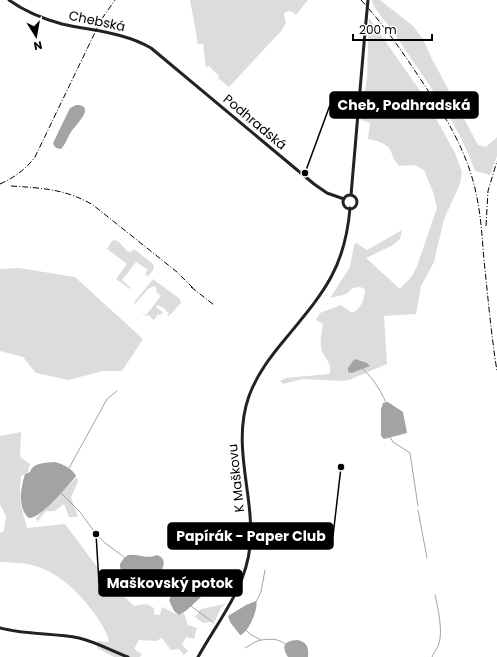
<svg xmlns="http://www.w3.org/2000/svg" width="497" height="657" font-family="Poppins,sans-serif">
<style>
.green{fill:#dcdcdc}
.water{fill:#a3a3a3}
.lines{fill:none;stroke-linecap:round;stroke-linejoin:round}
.stream{stroke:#a3a3a3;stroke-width:1}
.secondary{stroke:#222;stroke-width:3}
.rail{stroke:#000;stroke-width:1;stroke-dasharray:6 2 1 2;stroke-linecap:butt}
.secondary-bridge{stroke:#222;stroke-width:3}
.labels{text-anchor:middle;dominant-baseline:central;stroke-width:4;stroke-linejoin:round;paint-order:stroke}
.street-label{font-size:13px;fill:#000;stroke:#fff}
.leader{fill:none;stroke:#000;stroke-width:1.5}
.callout-dot{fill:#000;stroke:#fff;stroke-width:1.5}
.callout{fill:#000;stroke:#000;stroke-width:1.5}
.callout-label{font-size:14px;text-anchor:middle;font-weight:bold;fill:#fff}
</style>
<rect width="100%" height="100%" fill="#fff"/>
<!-- green -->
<path class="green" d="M190,0h118l-12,15 -5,-4 -6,1 -1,4 2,6 -4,8 -53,57 -11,-9 1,-2 -10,-10 -3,2 -3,-24h-5z
M372,0h8l33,26 10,13 9,20 46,86 8,2 11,-10v19l-7,19 -15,-4c-18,-52 -53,-95 -83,-141 -5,-7 -20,-23 -20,-30z
M369,18l54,77 32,58 7,19 -2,12 -16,35 -10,43 -13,24 -5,28 -32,2 3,48 -38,16 -8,1 -38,-2 -20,5 -3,-3 6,-3 43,-4c5,-11 -7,-17 -8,-27 -1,-6 1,-16 2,-23l-7,-4 4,-7 21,-8 11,8c9,-4 13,-14 13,-24l-5,-2 -8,1c-5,9 -14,7 -22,10l20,-31 4,-22 2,-2 11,7 35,-20 -2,9 -7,6 -27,13 34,31 12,-13 5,-10 20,-58 -4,-16 -9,-22 -10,-5 -15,1c-7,-7 -6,-12 -10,-18 -4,-5 -14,-8 -21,-9l2,-16 -9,-3 6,-43z
M115,240l4,2 8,9 4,1 3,-3 19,15 1,5 -6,7 -3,-2 3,-4 -12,-8 -14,18 9,8 -1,1 -14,-10 11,-15 -20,-15 5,-8z
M19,268l56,9 68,62 -21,32h-19l-35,9 -32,-7 -13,-16 -23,-6v-82z
M153,279l27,20 1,4 -12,13 -2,-1 2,-2 -4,-3v-1l-7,-4 -2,2 7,5 -3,3 -2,-1 -4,6 -6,-5 -2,1 -6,-5 6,4 15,-19 -5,-4 1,-3 -3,-3 -6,3 -14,16 1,-4z
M21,432l-1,25 10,7 -2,8 -7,4 -1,11 1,19 6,22 38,-4 41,55 28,27 12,-2 8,4v6l6,1 2,-8c11,4 11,9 22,6l4,12 9,3 -3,11 -8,-2 -4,8 6,6 -4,4 -5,-6 -8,1 -9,-12 -6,3 -17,-1 -5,9 8,5 -2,3h-26l-17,-9v-7l12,1c-3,-19 -32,-52 -48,-63 -13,-10 -30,-16 -46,-16 -5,0 -10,-2 -15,-1v-29l4,-2 2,-15 -6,-12v-69l1,1z
M77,477l1,5 -7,15 7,20h-9l-5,-13 -9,7h-9l-9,11 -1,-4z
M225,604l-4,4 -6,13 -12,2 -8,-6 6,-8z"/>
<!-- water -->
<path class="water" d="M76,105c21,0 0,20 -5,27 -4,6 -5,12 -10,17l-5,-1 -3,-4 1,-3 16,-33z
M355,359l12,4 3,3 -18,7 -4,-1v-4l5,-7z
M388,402l15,10 4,21 -23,6 -3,-3v-27l2,-6z
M55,462c8,2 18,7 21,14 -8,10 -36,43 -47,42 -12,-9 -8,-32 -4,-44l5,-2c3,-10 17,-9 25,-10z
M128,555c10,-2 17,5 29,0 18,6 -5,28 -12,34 -10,-3 -26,-13 -25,-25l4,-6z
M181,592l20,5 -14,13 -8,5 -5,-4 -5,-11 3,-6z
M256,601c3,8 -8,32 -16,34l-10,-13 -2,-6 18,-11z
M297,640c10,1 12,8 11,17h-20c-7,-11 -4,-16 9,-17z"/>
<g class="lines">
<!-- stream -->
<path class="stream" d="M363,368c2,5 7,7 10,12 5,7 10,15 13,23
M390,437l3,5 17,11 8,53
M68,470l39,-71 10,-8
M61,493l19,19 16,22 9,9 19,14
M418,510l9,48
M151,580l23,14
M256,602l5,-10 4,-22
M191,606l23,17
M261,640c9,-1 17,-2 24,4
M245,648l10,-6 6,-2 -11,-6 -4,-4
M432,657c2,-5 6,-9 7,-14 4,-12 -1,-35 -4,-48"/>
<!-- secondary -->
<path class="secondary" d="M9,0c15,11 35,19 53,24 31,7 61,8 89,24l163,136 13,9 17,6
M351,195l14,-163
M343 202a7 7 0 1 1 14 0a7 7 0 1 1-14 0Z
M0,628c26,7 53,5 79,10 17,4 33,13 49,19
M198,657c20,-36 48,-69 52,-111 5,-50 -19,-100 -1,-150 8,-22 22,-40 37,-58 37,-45 59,-69 64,-130"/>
<!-- rail -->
<path class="rail" d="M361,0c22,24 41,51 58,77 25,37 48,73 57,116 5,22 6,44 8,67 4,37 7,74 13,111
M0,184c14,-6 26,-15 35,-27l66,-137 14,-20
M11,186c31,2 55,3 82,19l84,67 18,18
M486,226l2,-35 9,-30
M191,287l23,18"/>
<!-- secondary-bridge -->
<path class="secondary-bridge" d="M365,32l3,-32"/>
</g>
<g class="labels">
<!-- street labels -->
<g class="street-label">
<text transform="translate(97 21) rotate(12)">Chebská</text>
<text transform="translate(255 122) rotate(40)">Podhradská</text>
<text transform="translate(236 478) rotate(-96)">K Maškovu</text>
</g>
</g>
<!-- callouts -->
<path class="leader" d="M305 173L330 105M341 467L333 536M96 534L99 583"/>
<g class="callout-dot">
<circle cx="305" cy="173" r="4"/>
<circle cx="341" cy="467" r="4"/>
<circle cx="96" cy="534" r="4"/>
</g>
<g class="callout">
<rect x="330" y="92" width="148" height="26" rx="4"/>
<rect x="168" y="523" width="165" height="26" rx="4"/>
<rect x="99" y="570" width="143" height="26" rx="4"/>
</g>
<g class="callout-label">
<text x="404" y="110">Cheb, Podhradská</text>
<text x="251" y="541">Papírák - Paper Club</text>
<text x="170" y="588">Maškovský potok</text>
</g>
<!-- north arrow -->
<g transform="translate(36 36) rotate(169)" stroke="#ffffff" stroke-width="3" paint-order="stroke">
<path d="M0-3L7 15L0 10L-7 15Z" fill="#000000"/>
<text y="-6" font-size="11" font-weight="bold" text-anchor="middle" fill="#000000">N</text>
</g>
<!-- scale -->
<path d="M353 34v6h79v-6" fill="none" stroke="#000000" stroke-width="2"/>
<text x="359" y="34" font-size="12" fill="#000000" stroke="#ffffff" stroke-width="3" paint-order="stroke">200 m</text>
</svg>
